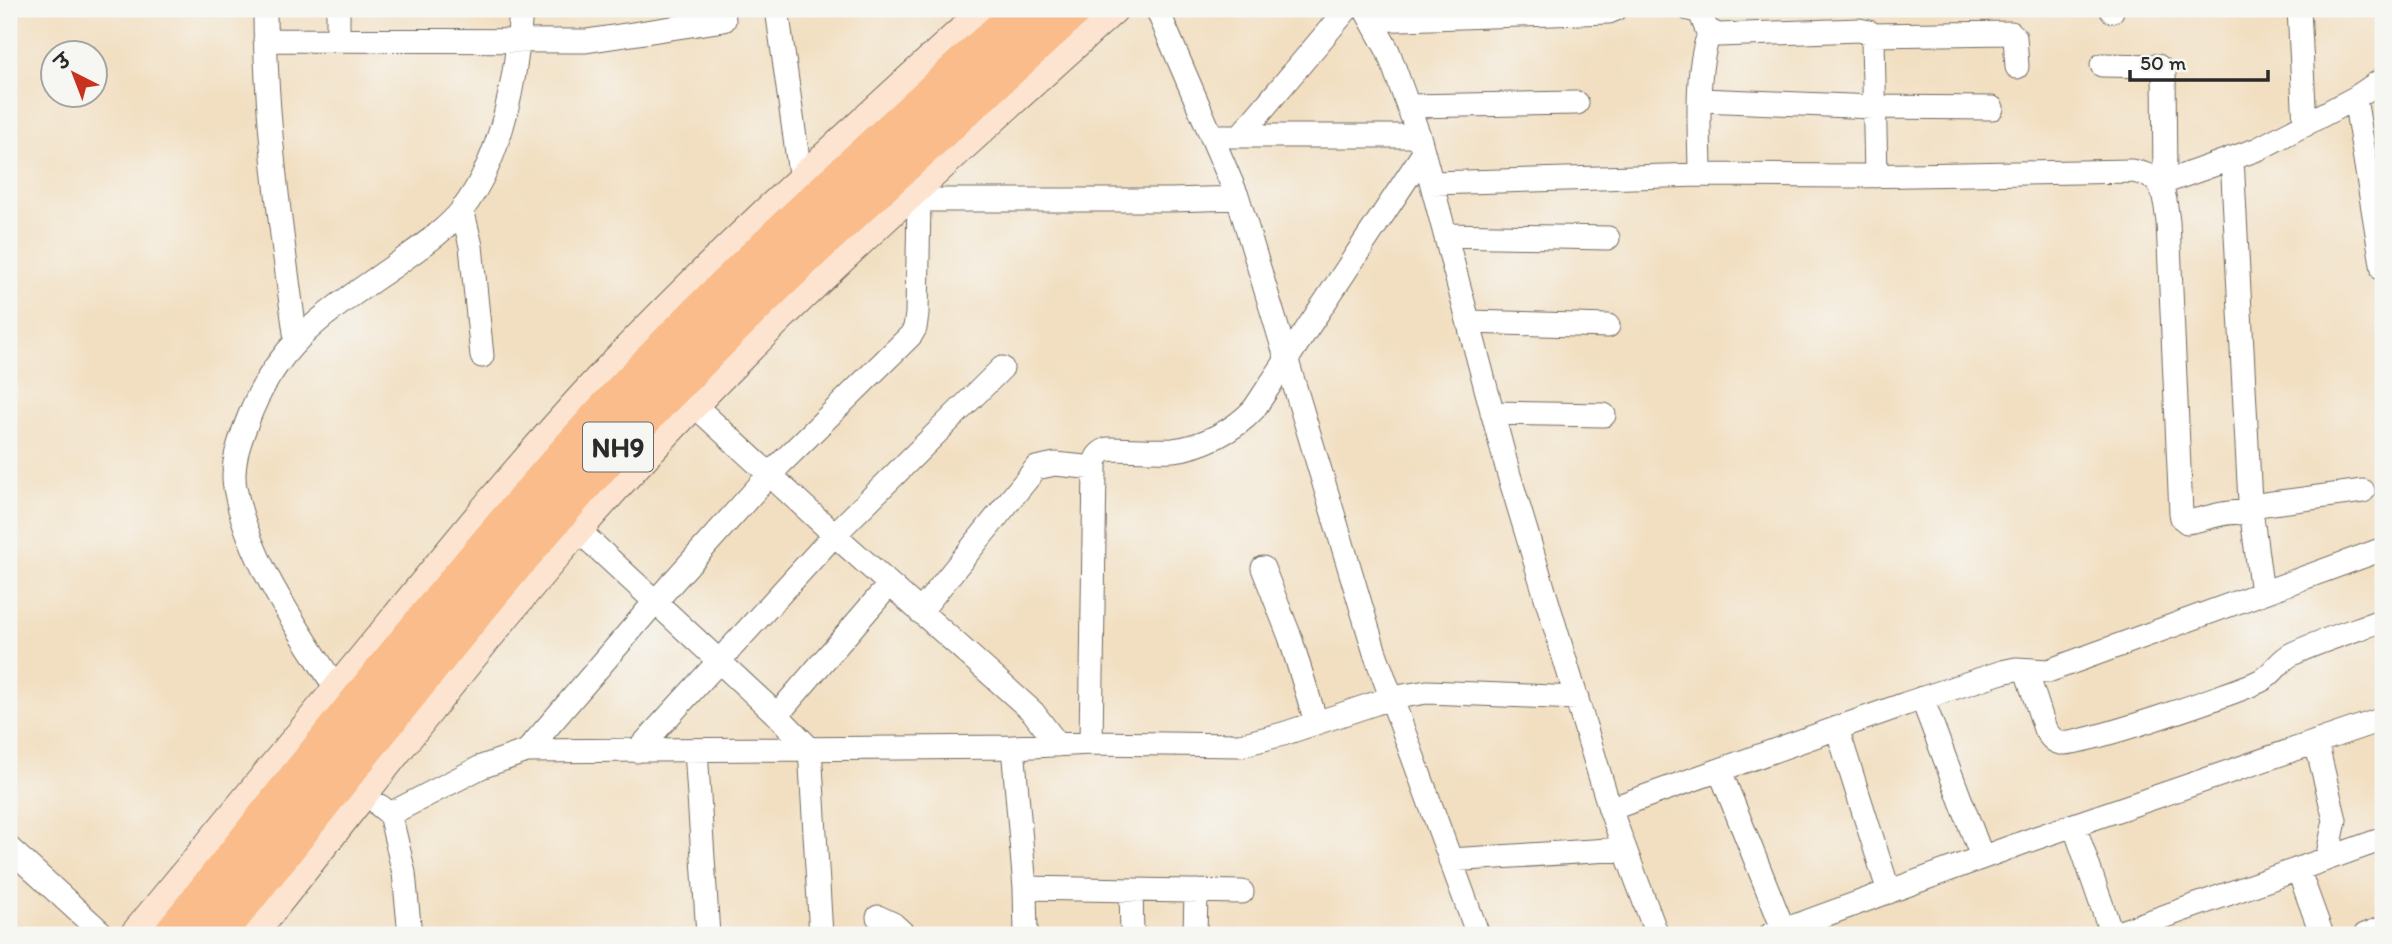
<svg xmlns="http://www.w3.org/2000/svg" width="2392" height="944" font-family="Itim,'Playpen Sans Deva',sans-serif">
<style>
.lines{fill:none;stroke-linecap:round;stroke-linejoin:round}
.street-casing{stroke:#716a60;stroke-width:25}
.secondary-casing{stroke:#716a60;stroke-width:34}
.highway-casing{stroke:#716a60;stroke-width:41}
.street{stroke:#fff;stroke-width:23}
.secondary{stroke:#fde4d0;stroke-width:32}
.highway{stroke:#f9bc8a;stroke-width:38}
.labels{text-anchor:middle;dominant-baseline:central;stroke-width:5;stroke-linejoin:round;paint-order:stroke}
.shield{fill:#f6f6f2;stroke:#686867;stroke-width:2}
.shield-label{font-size:28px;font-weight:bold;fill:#2b2b2b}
</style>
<rect width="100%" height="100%" fill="#f6f6f2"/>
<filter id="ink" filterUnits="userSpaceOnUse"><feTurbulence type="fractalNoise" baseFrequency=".0143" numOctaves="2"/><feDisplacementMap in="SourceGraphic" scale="14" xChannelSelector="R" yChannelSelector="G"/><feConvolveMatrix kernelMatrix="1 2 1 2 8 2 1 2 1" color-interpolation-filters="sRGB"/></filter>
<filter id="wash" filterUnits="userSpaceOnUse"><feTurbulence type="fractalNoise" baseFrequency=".00686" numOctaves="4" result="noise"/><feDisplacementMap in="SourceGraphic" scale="28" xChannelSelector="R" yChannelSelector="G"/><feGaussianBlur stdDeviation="1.57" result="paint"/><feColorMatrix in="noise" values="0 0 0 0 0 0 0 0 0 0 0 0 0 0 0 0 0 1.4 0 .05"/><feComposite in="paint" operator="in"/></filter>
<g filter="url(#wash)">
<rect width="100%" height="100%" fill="#f2dfc1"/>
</g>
<g filter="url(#ink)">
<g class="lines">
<!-- street casing -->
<g class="street-casing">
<path id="street" d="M265,9c0,111 16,221 31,331
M338,9v31
M777,9l24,172
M1157,9l81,189 137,455 103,282
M1365,9l23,42 31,85 90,339 101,334 47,126
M1689,9l11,3 7,18 11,5 141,-5 10,2 4,8 3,136
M2299,9l6,116
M2112,11v-2
M1372,20l237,-8 7,-3
M1871,35l140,-2 4,4 2,30
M265,40l321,1 138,-21
M2102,65l56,1 6,5 1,110
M2355,98l28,172
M1700,100l174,7 118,1
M1408,106l169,-3
M1212,136h207
M1240,136l107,-127
M2232,158l18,344 -1,12
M1700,175c0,-41 -6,-105 10,-143
M1432,183l268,-8 155,1 277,-5c33,5 32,22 36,51l13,291 1,5 5,4c18,-2 50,-17 65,-5l10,76
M2160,184l98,-35 97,-51 28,-19
M905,200h266l67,-2
M462,209l9,37 11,110
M1446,235l162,3
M1469,322l139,4
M693,404l154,142 186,166 25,33
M1492,413l112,2
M2250,506l113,-15
M577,529l200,186 33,34 11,186
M1263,568l27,69 26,85
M920,612l116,-144 19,-4 40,4
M2026,670l19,59c4,6 8,13 16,14 18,4 176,-51 199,-62 14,-7 19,-21 32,-27 30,-14 61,-23 91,-34
M337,690c-38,-60 -89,-130 -102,-202 -4,-24 4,-45 12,-66 30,-82 83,-111 150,-158 22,-16 48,-33 65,-54 41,-54 55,-136 59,-201
M1922,698l60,159
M777,715l112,-130
M1837,728l52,164
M2316,742l19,78 -8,39
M1091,743l4,-275c0,-10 3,-15 13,-19 21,0 43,2 65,1 29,-3 62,-20 81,-41l169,-255
M1013,747l12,141 1,47
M696,750l12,185
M527,751l128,-149 114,-127 142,-140 4,-7 2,-14 2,-114
M637,751l197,-216 168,-167
M1720,771l64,160
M380,806l10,8 14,59 6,62
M1610,809l295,-105 97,-32 14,-3 32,2 335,-122
M390,814l91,-47 46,-16 486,-4 78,-4 149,2 43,-11 108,-36 36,-6 150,6
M2074,825l38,110
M9,848l95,87
M1450,860l175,-11
M2298,869l24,66
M1025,888l217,4
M1131,890l1,45
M878,917l15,7 12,11
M1195,935l1,-44
M1770,935l263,-96 350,-120
M2112,935l271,-96
M2365,935l18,-7"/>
</g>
<!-- secondary casing -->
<g class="secondary-casing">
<path id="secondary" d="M136,935c85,-103 169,-205 254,-308 68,-84 136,-167 209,-246 123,-131 257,-251 389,-372
M250,935c106,-132 209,-269 319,-397 166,-191 356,-360 543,-529"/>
</g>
<!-- highway casing -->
<g class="highway-casing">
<path id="highway" d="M172,935c147,-182 290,-369 449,-541 127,-136 267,-259 404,-385
M216,935c145,-180 287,-370 446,-537 131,-137 273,-262 411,-389"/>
</g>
<!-- street -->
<use href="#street" class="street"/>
<!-- secondary -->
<use href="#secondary" class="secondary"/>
<!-- highway -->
<use href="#highway" class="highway"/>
</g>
</g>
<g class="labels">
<!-- shield labels -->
<rect class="shield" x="583" y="422.5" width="70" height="49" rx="5"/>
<g class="shield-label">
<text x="618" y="447">NH9</text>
</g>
</g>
<!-- margin -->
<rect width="2392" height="944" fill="none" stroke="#f6f6f2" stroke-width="35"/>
<!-- north arrow -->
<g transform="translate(74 74) rotate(318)"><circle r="33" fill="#f6f6f2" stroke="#a5a5a2" stroke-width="2"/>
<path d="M0-5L12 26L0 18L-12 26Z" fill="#c8321e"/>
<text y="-10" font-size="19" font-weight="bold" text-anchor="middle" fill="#2b2b2b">उ</text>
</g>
<!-- scale -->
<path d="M2130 70v10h138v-10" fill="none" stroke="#2b2b2b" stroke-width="3.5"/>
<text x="2140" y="70" font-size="21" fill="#2b2b2b" stroke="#f6f6f2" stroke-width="5" paint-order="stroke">50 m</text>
</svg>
